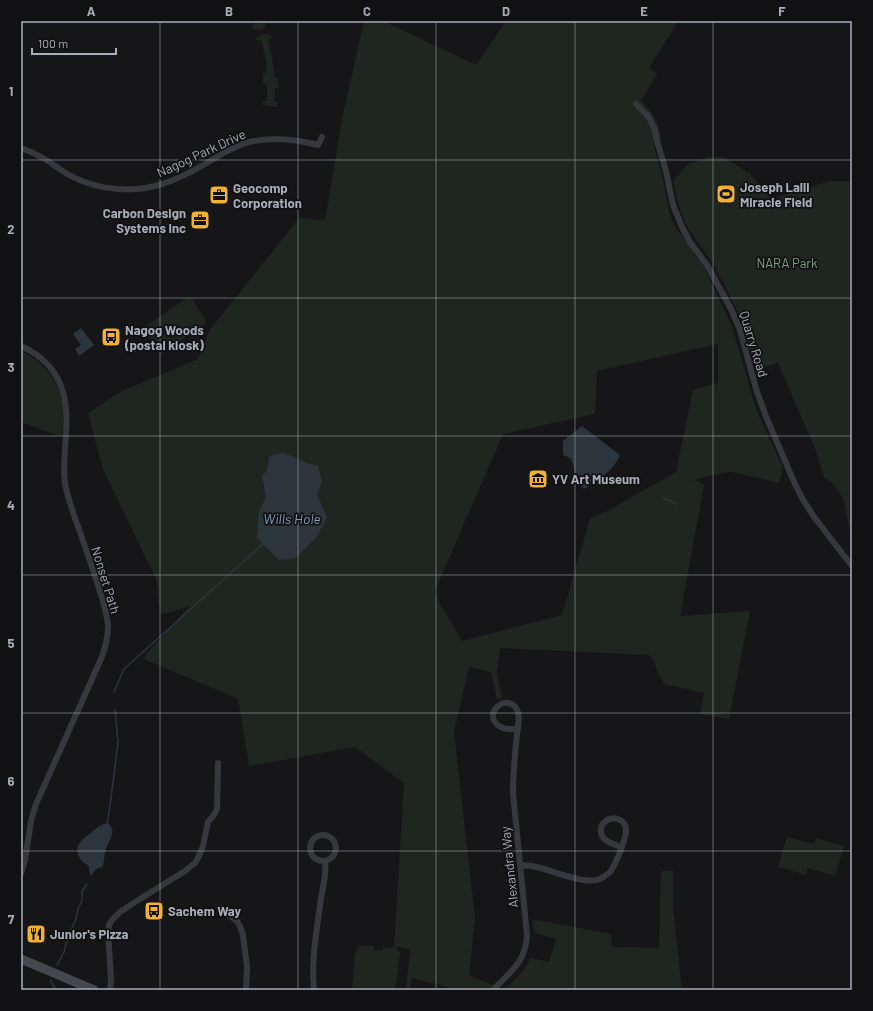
<svg xmlns="http://www.w3.org/2000/svg" width="873" height="1011" font-family="Barlow,sans-serif">
<style>
.green{fill:#1e261f;fill-rule:evenodd}
.water{fill:#2c353c}
.lines{fill:none;stroke-linecap:round;stroke-linejoin:round}
.stream{stroke:#2c353c;stroke-width:1.5}
.minor{stroke:#37383d;stroke-width:6}
.secondary{stroke:#45474d;stroke-width:9}
.grid{fill:none;stroke:#a8adb8;stroke-width:1;stroke-opacity:0.55}
.labels{text-anchor:middle;dominant-baseline:central;stroke-width:3.5;stroke-linejoin:round;paint-order:stroke}
.street-label{font-size:13px;fill:#a8adb8;stroke:#111113}
.poi-label{font-size:13px;font-weight:bold;fill:#a8adb8;stroke:#111113;text-anchor:start}
.park-label{font-size:13px;fill:#7fa381;stroke:#111113}
.water-label{font-size:14px;font-style:italic;fill:#7f9bb3;stroke:#111113}
.neatline{fill:none;stroke:#a8adb8;stroke-width:1.5}
.grid-label{font-size:13px;text-anchor:middle;font-weight:bold;fill:#a8adb8}
</style>
<rect width="100%" height="100%" fill="#161618"/>
<!-- green -->
<path class="green" d="M254,21h12v3l-2,4 -6,2 -5,-1 -1,-3 3,-2z
M364,21h19l93,44 30,-44h172l-29,47 8,6 -16,27c11,9 16,20 20,34l-1,3 2,1 -9,3 10,37 7,36 4,10 28,38 29,61 8,26 17,59 27,59 -4,15 -42,-10 -8,-1 -11,2 -24,6 10,5 -24,131 70,-5 -21,108 -29,-5 4,-21 -40,-9 -14,-29 -150,-7 -3,24 5,26 -5,2 -6,-28 -22,-5 -15,65 21,186 -6,57 26,11 -4,4h-33l-46,-12 -2,12h-4l4,-41 -15,-3 5,7c-2,12 -2,25 -5,37h-43l3,-36 5,-9 13,1 1,4 7,1 2,-3 11,-1 10,-164 -49,-36 -106,19 -11,-67 -94,-40 3,-6 43,-47 -29,9 -5,-36 -53,-110 -15,-56 32,-21 78,-33 11,-28 91,-114 25,4 17,-102zM718,344v39l-25,7 -17,82 -67,38 -19,8 -28,97 -100,26 -28,-48 69,-159 92,-20 2,-43z
M265,34c3,0 6,1 7,4l-4,2 4,18 3,20h3l1,10h-4l-1,14h3l1,5 -16,-2v-4h5v-17h-4v-11h4l-1,-13 -5,-20 -4,1 -1,-3 4,-3z
M708,157h16l26,17 22,25 58,-18 22,1v357l-9,-41 -9,-13 -10,-8 -8,-26 -38,-88 -21,6 -7,-18 -7,-27 -6,-14 -23,-45 -25,-35 -6,-12 -5,-16 -5,-21 14,-16z
M190,296l17,26 -46,32 -18,-26z
M21,351c18,8 34,25 40,45 4,13 2,27 1,41l-41,-15z
M787,837l27,7 2,-6 28,8 -9,30 -27,-8 -2,7 -28,-8z
M661,871h12v36l9,83h-177l19,-20 6,-12 19,4 7,-23 -22,-6 -2,-14 79,15 1,13 47,1z"/>
<!-- water -->
<path class="water" d="M81,328l13,17 -15,11 -4,-7 6,-4 -8,-11z
M582,426l38,29c-6,15 -22,26 -36,34l-9,-11 -1,-11 -4,-9 -7,-3v-14z
M283,452l24,11 11,3 4,15 -5,14 10,22 -9,18 -22,23 -17,2 -22,-22 2,-27 7,-13 -4,-22 5,-6 2,-13z
M107,823c11,6 2,18 -1,26 -2,6 -2,11 -3,17l-8,4 -3,5 -2,-1c-1,-3 -1,-5 -1,-7 -1,-2 -5,-4 -7,-6 -10,-11 -3,-19 6,-26 7,-5 11,-10 19,-12z"/>
<g class="lines">
<!-- stream -->
<path class="stream" d="M663,498l14,6
M114,692l10,-23 139,-125
M107,825l4,-27 7,-56 -3,-32
M57,965l7,-13 5,-18 7,-15 2,-10 4,-8v-9l5,-8
M51,980v2l5,8"/>
<!-- minor -->
<path class="minor" d="M636,104l12,12 6,12 3,13 9,30 7,34 9,22 8,15 17,23 24,44 9,21 17,62 10,27 28,65 7,14 12,19 38,49
M21,148c8,3 15,6 22,10 9,5 17,12 26,17 15,8 32,13 49,14 32,3 60,-9 87,-25 12,-7 24,-15 38,-20 22,-8 52,-5 75,1l4,-8
M21,346c18,8 33,22 40,40 12,32 0,65 4,97 2,13 7,26 11,38 8,22 15,43 22,64 4,13 9,27 10,41 0,12 -3,23 -7,33l-65,145 -5,17 -6,39 -4,13
M310 848a13 13 0 1 1 26 0a13 13 0 1 1-26 0Z
M520,865c7,0 14,1 21,3 15,4 45,17 59,11 3,-2 7,-4 10,-7 5,-6 17,-35 16,-42 0,-4 -2,-8 -6,-10 -3,-2 -8,-2 -11,-1 -4,2 -7,5 -8,9 -2,13 12,16 20,19
M230,916l7,5 3,5 3,9 4,32 -1,23
M110,990l1,-10 -3,-49 1,-6 3,-5 8,-8 12,-8 53,-33 10,-8 3,-5 5,-12 5,-24 6,-7 3,-6 1,-46
M314,990c-3,-32 3,-61 7,-92 2,-12 6,-25 4,-37
M493,990c17,-18 33,-28 34,-55l-14,-142c0,-20 2,-40 4,-59 1,-7 3,-16 1,-22 -3,-9 -13,-12 -20,-6 -5,4 -7,11 -3,16 5,8 15,7 23,7"/>
<!-- secondary -->
<path class="secondary" d="M21,959l73,31"/>
</g>
<!-- grid -->
<path class="grid" d="M160,21v969M298,21v969M436,21v969M575,21v969M713,21v969M21,160h831M21,298h831M21,436h831M21,575h831M21,713h831M21,851h831"/>
<!-- icons -->
<defs>
<g id="stadium-square" transform="scale(1)"><rect x="-9" y="-9" width="18" height="18" rx="4" fill="#f2b134" stroke="#111113"/><path d="M0-5a6.5 5 0 1 0 0 10a6.5 5 0 1 0 0-10ZM-3.5-1.8h7v3.6h-7Z" fill="#111"/></g>
<g id="office-square" transform="scale(1)"><rect x="-9" y="-9" width="18" height="18" rx="4" fill="#f2b134" stroke="#111113"/><path d="M-6-3h4V-5.5h4V-3h4V5H-6ZM-1-4.5V-3h2v-1.5ZM-6 0V1H6V0Z" fill="#111"/></g>
<g id="bus-square" transform="scale(1)"><rect x="-9" y="-9" width="18" height="18" rx="4" fill="#f2b134" stroke="#111113"/><path d="M-5-6H5V4H4V6H2V4H-2V6H-4V4H-5ZM-3.5-4V0h7V-4ZM-3.5 1.2v1.5H-2V1.2ZM2 1.2v1.5H3.5V1.2Z" fill="#111"/></g>
<g id="museum-square" transform="scale(1)"><rect x="-9" y="-9" width="18" height="18" rx="4" fill="#f2b134" stroke="#111113"/><path d="M0-6L6-3V-2H-6V-3ZM-5-1h2V3h-2ZM-1-1h2V3h-2ZM3-1h2V3H3ZM-6 4H6V6H-6Z" fill="#111"/></g>
<g id="restaurant-square" transform="scale(1)"><rect x="-9" y="-9" width="18" height="18" rx="4" fill="#f2b134" stroke="#111113"/><path d="M-5-6h1v4h1v-4h1v4h1v-4h1v5L-1.5 .5V6h-2V.5L-5-1ZM5-6V6H3V1.5H1.5Q1.5-4 5-6Z" fill="#111"/></g>
</defs>
<g fill-rule="evenodd">
<use href="#stadium-square" x="726" y="194"/>
<use href="#office-square" x="219" y="195"/>
<use href="#office-square" x="200" y="220"/>
<use href="#bus-square" x="111" y="337"/>
<use href="#museum-square" x="538" y="479"/>
<use href="#bus-square" x="154" y="911"/>
<use href="#restaurant-square" x="36" y="934"/>
</g>
<g class="labels">
<!-- street labels -->
<g class="street-label">
<text transform="translate(201 153) rotate(-25)">Nagog Park Drive</text>
<text transform="translate(754 344) rotate(73)">Quarry Road</text>
<text transform="translate(106 580) rotate(73)">Nonset Path</text>
<text transform="translate(509 867) rotate(-96)">Alexandra Way</text>
</g>
<!-- poi labels -->
<g class="poi-label">
<text x="740" y="187">Joseph Lalli<tspan x="740" dy="15">Miracle Field</tspan></text>
<text x="233" y="188">Geocomp<tspan x="233" dy="15">Corporation</tspan></text>
<text x="186" y="213" text-anchor="end">Carbon Design<tspan x="186" dy="15">Systems Inc</tspan></text>
<text x="125" y="330">Nagog Woods<tspan x="125" dy="15">(postal kiosk)</tspan></text>
<text x="552" y="479">YV Art Museum</text>
<text x="168" y="911">Sachem Way</text>
<text x="50" y="934">Junior's Pizza</text>
</g>
<!-- park labels -->
<g class="park-label">
<text x="787" y="263">NARA Park</text>
</g>
<!-- water labels -->
<g class="water-label">
<text x="292" y="518">Wills Hole</text>
</g>
</g>
<!-- border -->
<rect width="873" height="1011" fill="none" stroke="#111113" stroke-width="44"/>
<!-- scale -->
<path d="M32 48v6h84v-6" fill="none" stroke="#a8adb8" stroke-width="2"/>
<text x="38" y="48" font-size="12" fill="#a8adb8" stroke="#111113" stroke-width="3" paint-order="stroke">100 m</text>
<rect x="22" y="22" width="829" height="967" class="neatline"/>
<g class="grid-label">
<text x="91" y="16">A</text>
<text x="229" y="16">B</text>
<text x="367" y="16">C</text>
<text x="506" y="16">D</text>
<text x="644" y="16">E</text>
<text x="782" y="16">F</text>
<text x="11" y="96">1</text>
<text x="11" y="234">2</text>
<text x="11" y="372">3</text>
<text x="11" y="510">4</text>
<text x="11" y="648">5</text>
<text x="11" y="786">6</text>
<text x="11" y="924">7</text>
</g>
</svg>
